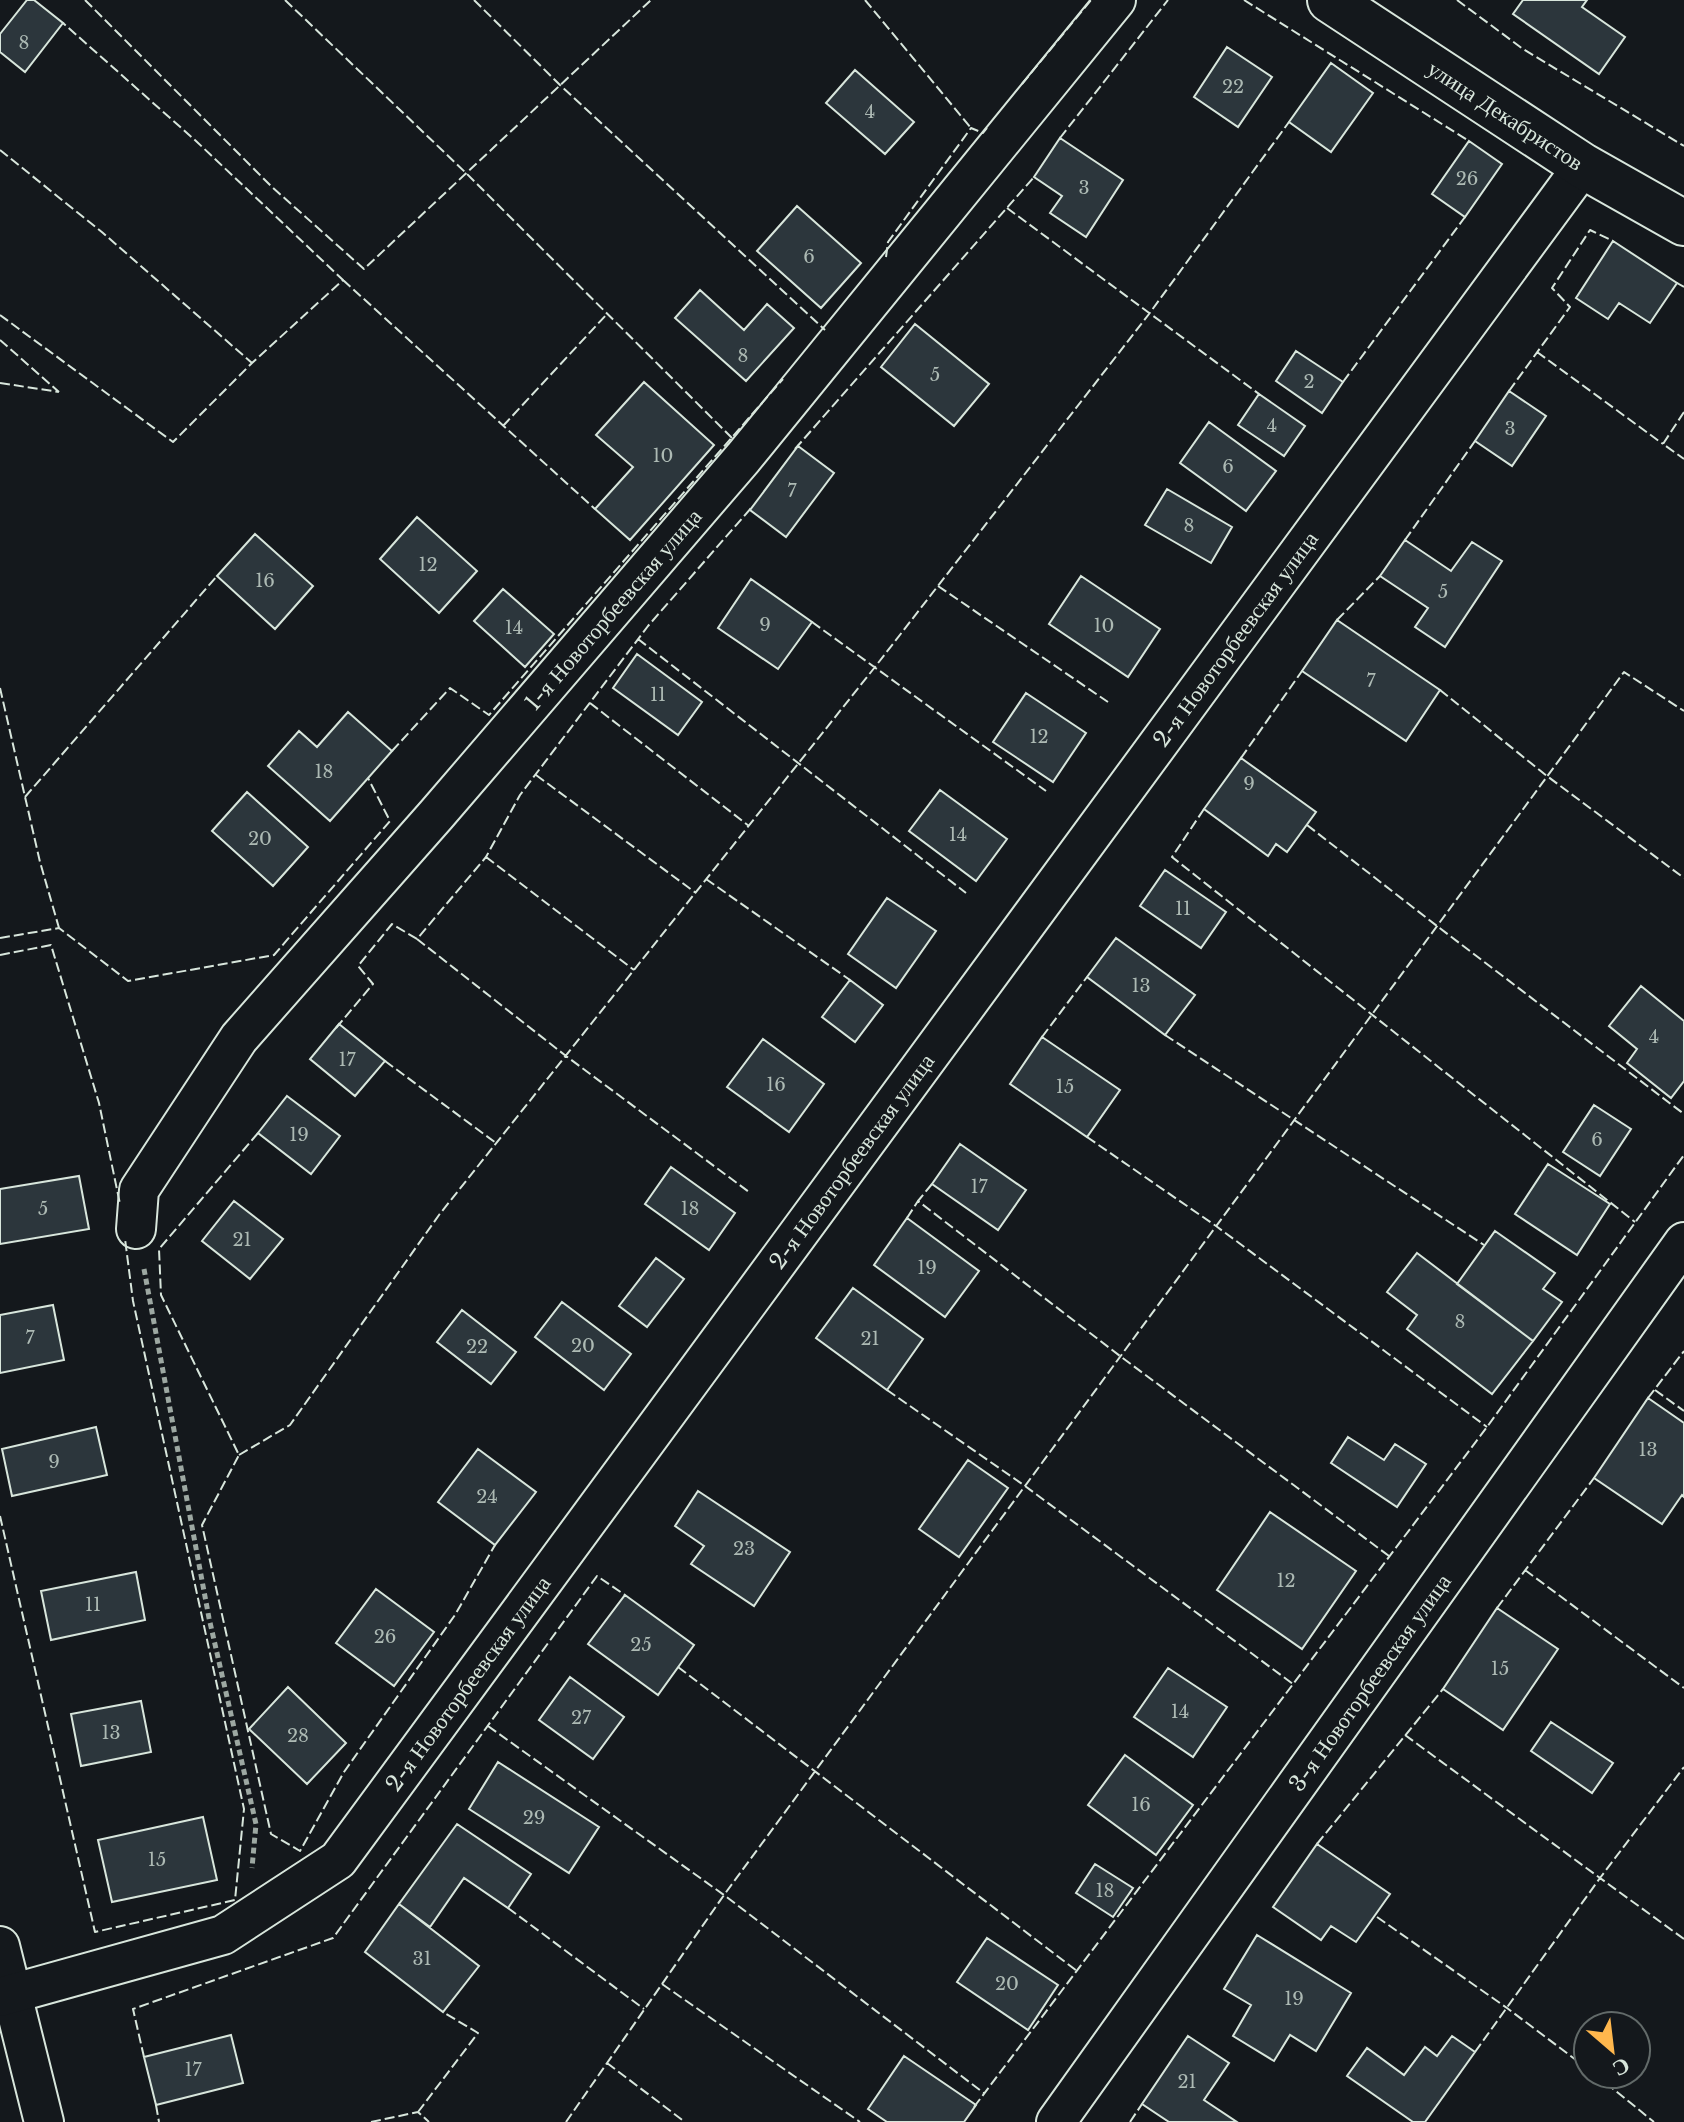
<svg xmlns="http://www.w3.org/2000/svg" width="1684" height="2122" font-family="'Libre Baskerville',serif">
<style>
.building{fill:#2c363c;stroke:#d8e6dc;stroke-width:2}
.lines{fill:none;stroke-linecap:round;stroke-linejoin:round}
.minor-casing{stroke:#d8e6dc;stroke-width:42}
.primary-casing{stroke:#d8e6dc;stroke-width:48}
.path{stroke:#9da8a2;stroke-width:5;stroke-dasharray:6 4;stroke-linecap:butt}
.minor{stroke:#14181c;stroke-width:38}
.primary{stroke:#14181c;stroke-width:44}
.fence{stroke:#d8e6dc;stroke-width:2;stroke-dasharray:10 4;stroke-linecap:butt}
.labels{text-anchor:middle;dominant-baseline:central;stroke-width:6;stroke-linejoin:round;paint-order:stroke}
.number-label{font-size:18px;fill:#adbab4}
.street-label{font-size:22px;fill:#d8e6dc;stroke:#14181c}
</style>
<rect width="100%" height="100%" fill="#14181c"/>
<!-- building -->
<path class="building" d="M27,0h7l29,23 -38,49 -25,-20v-18z
M1523,0h64l-5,7 43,30 -26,37 -86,-60z
M1227,47l45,30 -34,50 -44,-30z
M1331,63l42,30 -42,59 -42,-30z
M855,70l59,52 -29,32 -59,-51z
M1060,138l63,42 -37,57 -36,-24 12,-17 -28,-19z
M1469,141l33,23 -37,53 -33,-23z
M797,206l64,57 -40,45 -64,-57z
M1613,241l64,42 -27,40 -31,-20 -11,16 -32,-21z
M700,290l44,40 23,-26 27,24 -48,53 -71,-63z
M915,324l74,60 -35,42 -73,-59z
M1296,351l47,31 -21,31 -46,-32z
M644,382l70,63 -84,95 -35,-31 38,-42 -37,-32z
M1509,391l37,25 -34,50 -37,-25z
M1259,394l46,32 -21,30 -46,-31z
M1209,422l67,49 -30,40 -66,-48z
M798,446l36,27 -48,64 -36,-27z
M1167,489l65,38 -21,36 -66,-38z
M417,517l60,54 -38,42 -59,-54z
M255,534l58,52 -38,43 -58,-53z
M1405,540l46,31 21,-29 30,19 -57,86 -30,-20 13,-19 -48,-32z
M1081,576l79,53 -32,48 -79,-53z
M751,579l61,43 -34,47 -60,-41z
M503,589l51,45 -29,33 -51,-46z
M1337,620l103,70 -34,51 -104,-70z
M637,654l65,48 -24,33 -65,-47z
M1026,693l60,40 -33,49 -60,-40z
M348,712l44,39 -62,70 -62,-55 31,-35 18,16z
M1241,758l75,54 -29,40 -11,-8 -8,12 -64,-47z
M940,790l67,49 -31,42 -67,-50z
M247,792l61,55 -35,39 -61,-55z
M1165,870l61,42 -25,36 -61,-42z
M887,898l49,33 -40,57 -48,-34z
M1116,938l79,57 -30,40 -78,-58z
M850,980l33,25 -28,37 -33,-25z
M1641,986l43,35v60l-13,17 -44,-35 10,-14 -28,-23z
M339,1024l46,37 -30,35 -45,-37z
M1042,1037l78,53 -33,47 -77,-53z
M763,1039l61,45 -35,48 -62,-45z
M287,1096l53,40 -29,38 -53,-41z
M1594,1105l37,24 -31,47 -37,-24z
M960,1144l66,46 -28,40 -66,-46z
M1548,1164l62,40 -33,51 -62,-41z
M671,1167l64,46 -26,37 -64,-46z
M79,1176l10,53 -89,15v-55z
M234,1201l49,38 -33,40 -48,-38z
M907,1218l72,53 -34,46 -71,-52z
M1495,1231l60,42 -12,16 19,13 -29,39 -76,-57z
M1417,1253l116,88 -41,53 -85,-65 10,-14 -30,-23z
M656,1258l28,21 -37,48 -28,-21z
M853,1288l70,51 -36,51 -71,-52z
M562,1302l69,52 -27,36 -69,-53z
M53,1305l11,55 -64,13v-58z
M462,1310l54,42 -25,32 -54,-42z
M1648,1398l36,25v74l-2,-2 -20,29 -68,-46z
M96,1427l11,48 -95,21 -10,-47z
M1348,1437l36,23 11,-16 31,20 -29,43 -66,-44z
M478,1449l58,43 -41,53 -57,-43z
M968,1460l40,28 -49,69 -40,-28z
M698,1491l92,61 -36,54 -63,-42 13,-18 -29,-20z
M1270,1512l86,59 -54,78 -85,-59z
M136,1572l9,48 -94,20 -10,-49z
M376,1589l58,43 -40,54 -58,-43z
M625,1595l69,50 -36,50 -70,-51z
M1497,1608l61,41 -55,81 -60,-41z
M1168,1668l59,39 -34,50 -59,-40z
M570,1677l54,40 -31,42 -54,-39z
M288,1687l58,56 -39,41 -58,-55z
M141,1701l10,51 -70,14 -10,-52z
M1551,1722l62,41 -21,30 -61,-42z
M1125,1755l68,50 -37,50 -68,-50z
M498,1762l101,65 -30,46 -100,-64z
M203,1817l14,63 -105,22 -14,-62z
M457,1824l74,50 -23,34 -44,-30 -34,49 -31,-23z
M1317,1844l73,50 -34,48 -25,-16 -10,14 -48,-33z
M1095,1864l38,24 -20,29 -37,-24z
M399,1904l80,62 -36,46 -78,-60z
M1257,1935l94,58 -35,58 -26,-16 -16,26 -41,-25 18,-31 -27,-16z
M987,1938l71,47 -30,45 -71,-48z
M231,2035l12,48 -87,22 -12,-48z
M1188,2036l41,27 -25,37 33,22h-68l-27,-18z
M1452,2036l23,16 -50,70h-12l-66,-46 20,-28 37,27 21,-28 12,9z
M904,2056l72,49 -12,17h-77l-19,-13z"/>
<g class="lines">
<!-- minor casing -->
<g class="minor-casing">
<g id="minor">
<path id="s1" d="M136,1229l3,-39 100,-152 197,-223 307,-357 373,-458"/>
<path d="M0,1946l44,176"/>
<path id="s2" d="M0,1997l223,-62 115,-75 1245,-1694"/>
<path id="s3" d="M1056,2122l628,-880"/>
</g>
</g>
<!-- primary casing -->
<g class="primary-casing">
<g id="primary">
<path id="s4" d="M1330,0l253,166 101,57"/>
</g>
</g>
<!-- path -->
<path class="path" d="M144,1269l65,349 47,206 -4,44"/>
<!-- minor -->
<use href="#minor" class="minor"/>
<!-- primary -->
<use href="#primary" class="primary"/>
<!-- fence -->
<path class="fence" d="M85,0l187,187 92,82 287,-269
M285,0l181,173 266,265
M474,0l86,85 265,245
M865,0l106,128
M1244,0l225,141
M1457,0l66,49 161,97
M1022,84l69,-84
M1060,138l108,-138
M0,150l103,83 149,130
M1007,208l252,186
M886,257l2,-15 83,-114 12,5 4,-5
M343,280l252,229
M1677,283l7,4
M0,315l173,127 79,-79 91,-83 -147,-139 -133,-118
M0,340l59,52
M1537,352l126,92
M1343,382l122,-165
M0,383l59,9
M1509,391l61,-84 -18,-19 38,-58 23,11
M1684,412l-21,32 21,15
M503,426l104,-112
M795,449l239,-272
M1405,540l70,-99
M938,586l170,116
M1337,620l43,-44
M812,622l234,169
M638,639l328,254
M0,688l40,174 19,66
M1440,690l107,86 137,102
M590,703l159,123
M392,751l58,-63 39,27 294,-336
M1241,758l61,-87
M536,775l160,118
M25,797l192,-221
M1204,809l-32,48 463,365
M1307,825l130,101 247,188
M486,857l148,113
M706,879l144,101
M0,938l59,-10 69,53 146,-26 116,-134 -22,-43
M417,939l149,117 183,136
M0,955l51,-10 48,158 21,101
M336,1028l37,-44 -15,-18 34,-42 25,15 69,-82 34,-62 128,-169 104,-119
M1165,1035l319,210
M1042,1037l45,-60
M385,1061l111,82
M258,1133l-99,116 2,46 78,160 -37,70 69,309 29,17 44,-79 111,-157 40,-70
M1087,1137l129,89 271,201
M932,1184l-14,17 202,155 269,200
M907,1218l11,-17
M887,1390l138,96 268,198
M1655,1390l29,21
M1648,1398l36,-47
M239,1455l51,-30 149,-210 436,-548 274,-353 140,-192
M0,1516l95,416 140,-32 9,-91 -111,-508 -8,-62
M1525,1570l159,118
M1497,1608l97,-130
M678,1667l399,304
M488,1726l236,169 261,199
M1405,1735l195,143 84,-111
M1317,1844l126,-155
M508,1908l136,101
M1377,1917l130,91 81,61
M662,1984l198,138
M1475,2052l125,-174 84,61
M144,2057l-11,-48 200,-71 264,-362 28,19
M607,2063l78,59
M1595,2074l59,48
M156,2105l3,17
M974,2107l513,-680 197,-272
M418,2112l60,-79 -35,-21
M371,2122l47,-10 11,10
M566,2122l158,-227 900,-1223 60,39
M1130,2122l12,-18"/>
</g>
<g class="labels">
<!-- number labels -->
<g class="number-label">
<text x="24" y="43">8</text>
<text x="1233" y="87">22</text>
<text x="870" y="112">4</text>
<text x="1467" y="179">26</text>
<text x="1084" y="188">3</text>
<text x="809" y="257">6</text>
<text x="743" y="356">8</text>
<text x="935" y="375">5</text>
<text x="1309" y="382">2</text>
<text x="1272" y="426">4</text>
<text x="1510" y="429">3</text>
<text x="663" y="456">10</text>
<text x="1228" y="467">6</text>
<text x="792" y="491">7</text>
<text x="1189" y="526">8</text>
<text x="428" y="565">12</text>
<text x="265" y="581">16</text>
<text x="1443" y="592">5</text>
<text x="765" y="625">9</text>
<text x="1104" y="626">10</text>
<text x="514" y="628">14</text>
<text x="1371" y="681">7</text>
<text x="658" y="695">11</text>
<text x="1039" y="737">12</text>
<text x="324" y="772">18</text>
<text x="1249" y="784">9</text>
<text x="958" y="835">14</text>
<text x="260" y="839">20</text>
<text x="1183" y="909">11</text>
<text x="1141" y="986">13</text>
<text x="1654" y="1037">4</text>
<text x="347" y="1060">17</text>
<text x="776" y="1085">16</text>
<text x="1065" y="1087">15</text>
<text x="299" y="1135">19</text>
<text x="1597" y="1140">6</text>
<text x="979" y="1187">17</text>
<text x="43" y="1209">5</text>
<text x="690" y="1209">18</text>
<text x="242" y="1240">21</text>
<text x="927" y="1268">19</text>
<text x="1460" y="1322">8</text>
<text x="30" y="1338">7</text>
<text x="870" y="1339">21</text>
<text x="583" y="1346">20</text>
<text x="477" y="1347">22</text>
<text x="1648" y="1450">13</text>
<text x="54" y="1462">9</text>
<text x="487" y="1497">24</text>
<text x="744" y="1549">23</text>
<text x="1286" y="1581">12</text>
<text x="93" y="1605">11</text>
<text x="385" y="1637">26</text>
<text x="641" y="1645">25</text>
<text x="1500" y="1669">15</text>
<text x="1180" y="1712">14</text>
<text x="581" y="1718">27</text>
<text x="111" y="1733">13</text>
<text x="298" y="1736">28</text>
<text x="1141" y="1805">16</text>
<text x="534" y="1818">29</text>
<text x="157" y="1860">15</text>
<text x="1105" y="1891">18</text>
<text x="422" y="1959">31</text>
<text x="1007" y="1984">20</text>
<text x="1294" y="1999">19</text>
<text x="193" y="2070">17</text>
<text x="1187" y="2082">21</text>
</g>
<!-- street labels -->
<g class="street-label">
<text stroke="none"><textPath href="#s4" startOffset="210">улица Декабристов</textPath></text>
<text stroke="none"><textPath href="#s1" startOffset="790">1-я Новоторбеевская улица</textPath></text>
<text stroke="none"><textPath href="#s2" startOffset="1884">2-я Новоторбеевская улица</textPath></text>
<text stroke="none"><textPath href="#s2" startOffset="1236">2-я Новоторбеевская улица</textPath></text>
<text stroke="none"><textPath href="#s3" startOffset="540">3-я Новоторбеевская улица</textPath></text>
<text stroke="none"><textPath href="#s2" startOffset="588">2-я Новоторбеевская улица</textPath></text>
</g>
</g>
<!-- north arrow -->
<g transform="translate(1612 2050) rotate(152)"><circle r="38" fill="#14181c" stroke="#626a69" stroke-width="2"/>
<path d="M0-6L14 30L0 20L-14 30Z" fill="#ffb74d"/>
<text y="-12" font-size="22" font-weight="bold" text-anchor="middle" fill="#d8e6dc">С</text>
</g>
</svg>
